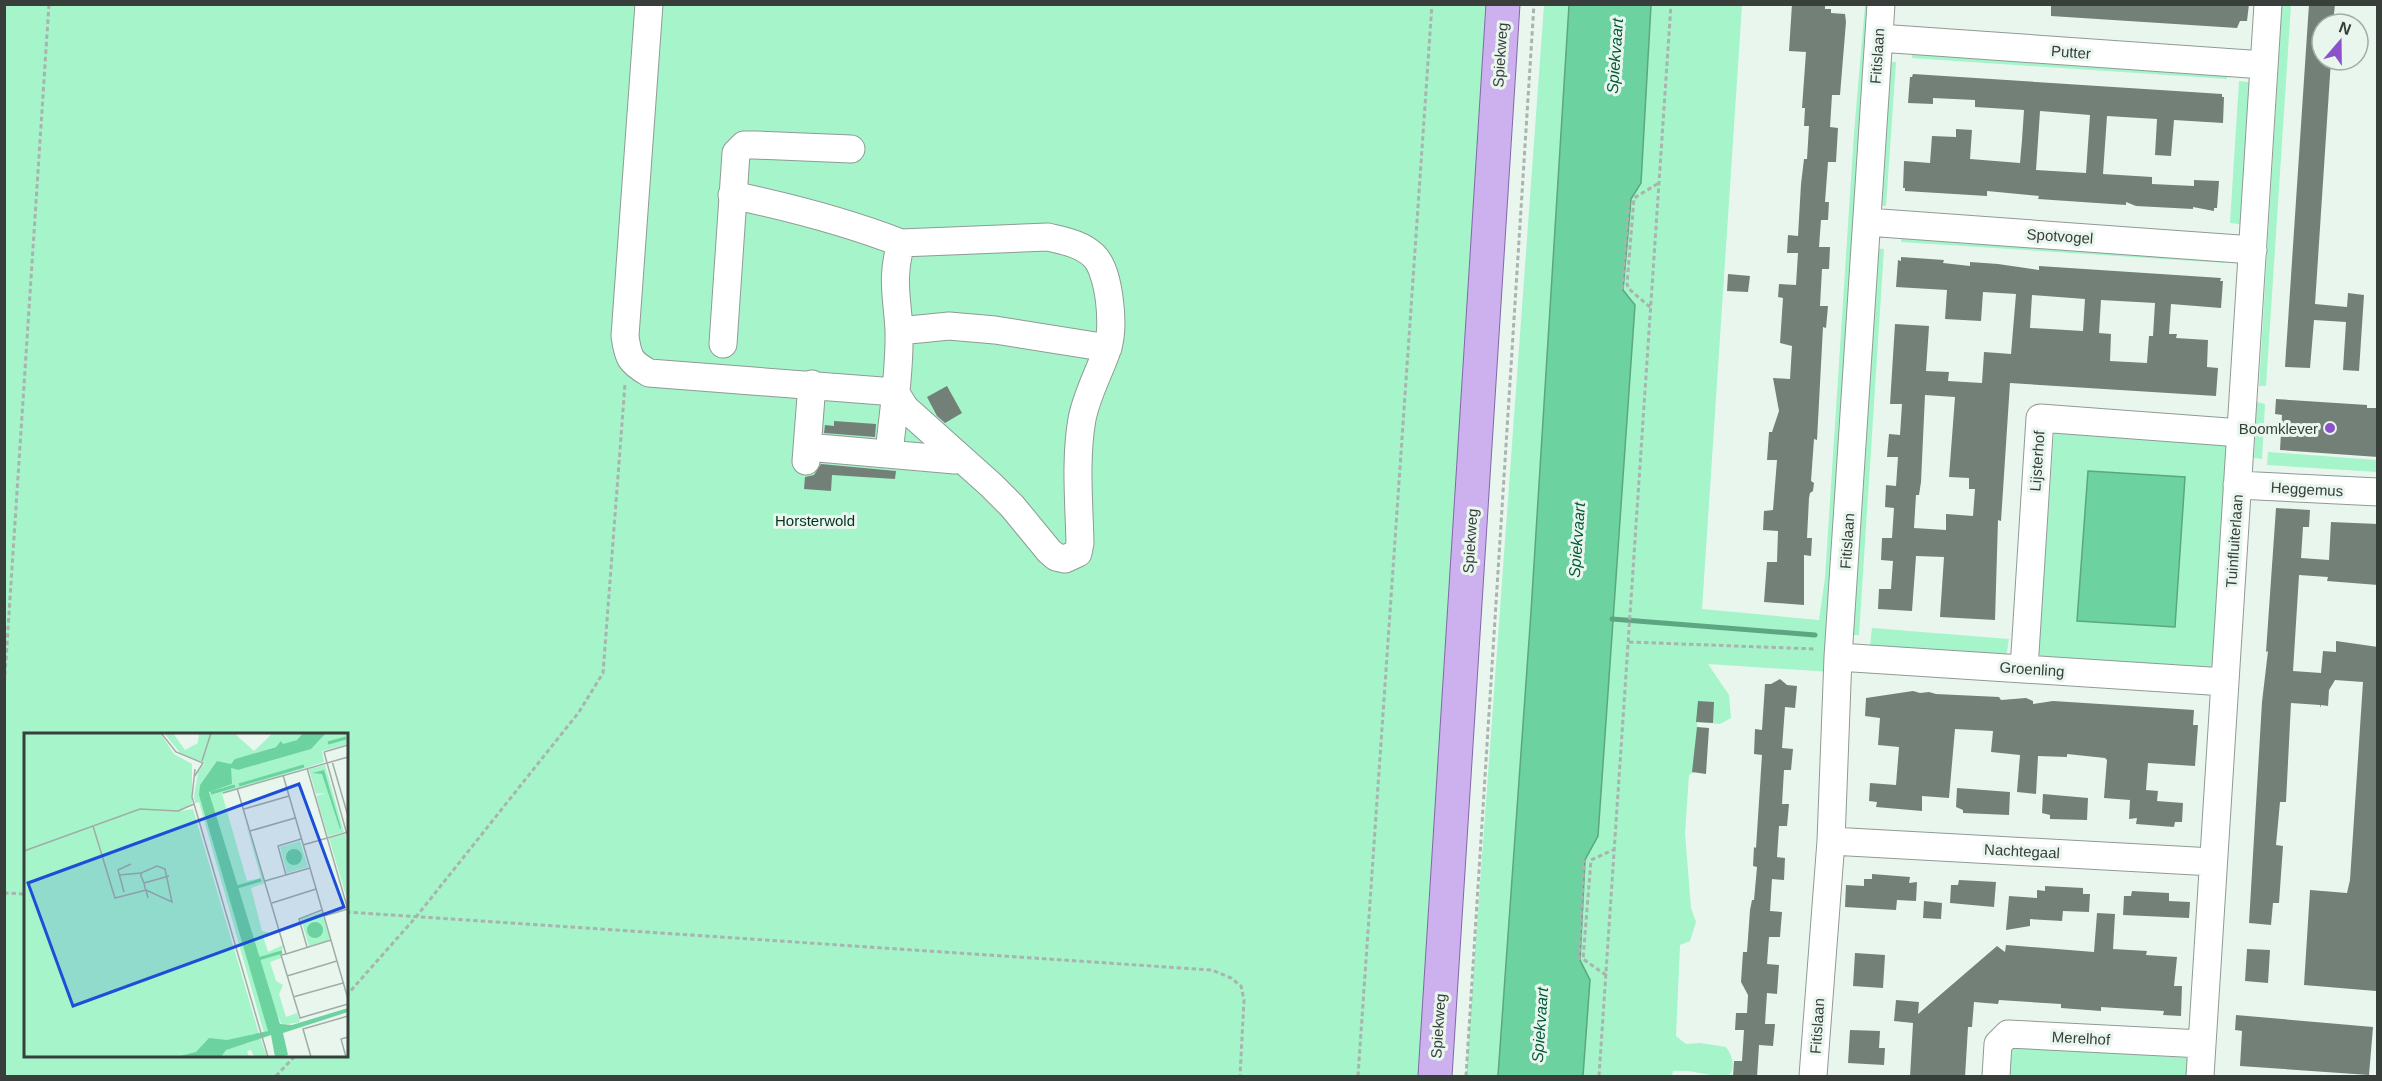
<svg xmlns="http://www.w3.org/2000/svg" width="2382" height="1081" font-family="Arial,sans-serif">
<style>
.green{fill:#a5f4ca;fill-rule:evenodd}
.water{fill:#6cd29f;stroke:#5ca681;stroke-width:1.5}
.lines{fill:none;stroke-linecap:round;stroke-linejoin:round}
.stream{stroke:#5ca681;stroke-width:5}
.building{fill:#738078;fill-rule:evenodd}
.minor-casing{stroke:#8e9b94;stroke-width:29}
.major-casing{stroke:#8367a8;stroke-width:35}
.path{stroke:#a9b4ae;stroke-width:3;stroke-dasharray:4.5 3;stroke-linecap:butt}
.minor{stroke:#fff;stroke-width:27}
.major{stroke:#cdb1ee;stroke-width:33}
.poi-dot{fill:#8b52c9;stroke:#e8f6ee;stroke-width:2}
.labels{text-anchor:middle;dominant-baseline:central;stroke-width:6;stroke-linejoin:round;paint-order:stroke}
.street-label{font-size:15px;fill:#383e3a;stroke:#e8f6ee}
.poi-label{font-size:15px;fill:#383e3a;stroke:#e8f6ee;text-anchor:end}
.park-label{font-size:15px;fill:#04331f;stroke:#e8f6ee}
.water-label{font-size:16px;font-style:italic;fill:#065a3a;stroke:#e8f6ee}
.inset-river{fill:none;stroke:#6cd29f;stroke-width:3}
.inset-road{fill:none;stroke:#a2aca6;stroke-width:1.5}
.view{fill:#1d4ed8;fill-opacity:0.15;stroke:#1d4ed8;stroke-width:3}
.inset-edge{fill:none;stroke:#383e3a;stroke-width:3}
</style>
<rect width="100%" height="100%" fill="#e8f6ee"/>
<!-- green -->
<path class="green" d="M5,5h1488l-69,1071h-1419zM26,734h320v322h-320z
M1544,5h25l-38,607 -33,464h-32z
M1651,5h91l-40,604 117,11 6,-42 29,-445 11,-128h9l-42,667 -124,-8 21,31 2,23 -11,6 -23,-2 3,24v23l-11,6 -4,58 6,75 5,14 -6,19 -10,4 -4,91 10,8 14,-1 26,4c6,8 10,20 3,29 -22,1 -34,-7 -56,-5l-1,5h-89l7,-96 -10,-20 5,-100 13,-24 37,-531 -12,-15 8,-91 10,-16z
M2282,5h9l-25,381h-7z
M1912,50l315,22v7l-315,-21z
M1887,62h9l-10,144h-10z
M2239,81l17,2 -8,142 -18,-2z
M1901,234l326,21 -2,8 -324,-21z
M1875,248l9,1 -25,386h-9z
M2257,402l8,2 -3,55 -8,-1z
M2054,432l170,10 4,5 -15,217 -5,4 -166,-11 -4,-4z
M2268,452l109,8v12l-110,-7z
M1872,628l137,11 -3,18 -136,-11z
M2012,1047l181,11 -1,18h-182z"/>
<!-- water -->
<path class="water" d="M1569,5h82l-10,178 -10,16 -8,91 12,15 -37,531 -13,24 -5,100 10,20 -7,96h-85l33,-464z
M2088,471l97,6 -10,150 -98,-6z"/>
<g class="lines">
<!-- stream -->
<path class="stream" d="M1612,619l203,16"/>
</g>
<!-- building -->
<path class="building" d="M1792,4h33v5h6v4l14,1 1,8 -6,73h-8l-2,32 8,1 -2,34h-8l-3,40h4l-1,18h-7l-2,27h11l-1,22h-7l-2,37h8l-2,22 -3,-1 -6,113 -3,-1 -3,42 3,2 -1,8 -3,2 -1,5 -2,40h5l-1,18 -7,-1v50l-40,-3 3,-40h10l1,-31 -15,-1 1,-19 9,-1 4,-50h-10l2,-28h3l7,-21 -6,-33 17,1 2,-33 -12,-3 3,-45 -5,-1 1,-13 17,1 2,-32h-11l1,-18 10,1 3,-52 3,-25h3l2,-33h-5l1,-18h-3l4,-56 -17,-1z
M2051,4h198l-2,17h-7l-3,7 -186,-12z
M2309,4h26l-2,20h-11v36h9l-16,244 32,3 1,-14 16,2 -5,76 -16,-1 3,-48 -32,-2 -4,48 -25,-1z
M1913,74l309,20v3h2l-1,26 -49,-3 -3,36 -16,-1 2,-36 -50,-3 -4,58 49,3v7l42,2v-6l25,1 -2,27h-3v3l-21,-4v2l-57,-3 -10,-4v3l-88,-6 1,-3 -52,-5v5l-82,-5v-3h-2l1,-27 26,2 2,-27 24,1v-8l16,1 -2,29 50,4 2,-23 2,-30 -49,-3v-7l-42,-2v6l-25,-1 2,-26h2zM2040,111l50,4 -4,58 -50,-3z
M1901,257l43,3 -1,3 27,3v-4l28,2 41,6v-4l182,12 -1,3h3l-2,27 -50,-4 -2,30h8l-1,4 32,2 -1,27 11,1 -2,28 -206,-13 -9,138 -3,-1 -3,100 -55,-3 4,-60 -28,-1 -4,55 -34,-2 1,-20h12l2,-28 -12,-1 1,-22h10l2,-30 -9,-1 1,-22 10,1 2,-29h-11l2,-23 11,1 2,-31h-12l5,-80 34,2 -3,45 23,1 -1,9 34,2 2,-31 27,2 5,-60 -33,-2 -2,29 -36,-2 2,-29 -51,-3 2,-27 3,1zM2032,295l53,4 -2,32 -53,-3zM2101,300l54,3 -2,33h-4l-2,27 -37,-2 1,-27 -12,-1zM1925,395l30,2 -6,80 20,1v11h6l-2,27 -27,-2v16l-32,-2 2,-33h3l2,-13z
M1728,274l22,2 -2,16 -21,-1z
M947,386l15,27 -17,10 -8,-7 -10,-19z
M2276,399l91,6v3h11v49l-98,-7 2,-35 -7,-1z
M834,421l42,3 -1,13 -51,-4 1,-8 9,1z
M821,464l75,7 -1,8 -63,-4 -1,16 -27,-2 1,-12 9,-2z
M2276,508l34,2 -1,17h-6l-2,31 28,2 2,-38 47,2v61l-51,-4 1,-4 -29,-2 -6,96 28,2 2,-22 13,1v-11l42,6 -2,344 -72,-6 6,-95 37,3 3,-13 13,-198 -28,-2 -6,10 -1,16 -7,-1 -1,3v-3l-29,-2 -5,99h-6l-4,43 7,1 -4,57h-6l-2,22 -22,-2 13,-221 6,-51 -2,1z
M1780,679l7,6 10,1 -2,22 -10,-1 -3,41 11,1 -2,21h-7l-2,34h7l-2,22h-8l-2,31 8,1 -1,22 -12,-1 -2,32 12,1 -2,25h-11l-2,27 12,1 -2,29 -10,-1 -2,31h10l-2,22 -14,-1 -2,32h-24l1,-16h8l2,-31h-9l1,-17h11l1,-18 -7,-13 2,-30h4l3,-42 2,-10h2l3,-33 -4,-1 1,-19 2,1 6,-93 -8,-1 1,-25 7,1 3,-46h6z
M1913,691l7,2 9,-1 7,2 63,3 2,3 25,-2 7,3v3l20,-3 141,9 -1,15h5l-3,41 -47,-3 -2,27 12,1 -1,10 26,2 -1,19h-7l-1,5 -38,-3 1,-6 -8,1 1,-19 -26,-2 3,-38 -2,-2 -38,-4v3l-29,-1 -2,38 -19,-2 3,-37 -29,-3 2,-21 -38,-2 -6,69 -27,-2v15l-46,-4 1,-5 -8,-1 1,-18 26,2 3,-38 -21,-2 2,-27 -15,-2 1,-18z
M1698,701l16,1 -1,21 -17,-1z
M1697,727l12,1 -3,46 -14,-2z
M1957,788l53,4 -1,23 -46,-2v-3l-7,-3z
M2043,794l45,4 -1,22 -37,-1v-4l-8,-2z
M1872,874l38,3 -1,6 8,-1 -1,19 -19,-1 -1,10 -51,-3 1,-22 18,1v-7h8z
M1959,880l37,2 -2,25 -44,-4 1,-18h7z
M2045,886l38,2v6h7l-1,18 -26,-1 -1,10 -32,-2v7l-24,4 3,-34 28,2v-8l8,1z
M2132,891l37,2v8l21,1 -1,16 -66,-3 1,-19h7z
M1924,901l18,2 -1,16 -18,-1z
M2097,913l18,1 -2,35 34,2 -1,4 31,2 -3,29h8l-1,30 -18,-1 1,-4 -48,-3 -15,-1v4l-40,-3v-4l-62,-4 -1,4 -24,-2 -2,25h-4l-3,50h-55l3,-54 -19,-2 2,-21 23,2 -1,12 79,-68 8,6 1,-7 88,7z
M2247,949l23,1 -2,33 -23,-2z
M1855,953l30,2 -2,33 -30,-2z
M2236,1015l137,12 -4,48 -129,-9 2,-35 -7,-1z
M1850,1030l30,1 -1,17h6l-1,17 -36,-2z"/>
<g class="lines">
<!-- minor casing -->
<g class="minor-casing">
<path id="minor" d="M649,4l-24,332c3,22 5,26 24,37l246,19 10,16 86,77 21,21 37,45 7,6 9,2 13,-6 2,-10c-1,-41 -5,-84 2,-124 5,-25 17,-46 25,-69 8,-21 3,-78 -13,-94 -12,-12 -29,-15 -46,-19l-147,6c-10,35 -4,53 -2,87 1,41 -6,83 -10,124
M1879,38l385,27
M732,195c57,12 115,27 169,48
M1867,222l386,28
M899,331l50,-5 46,4 113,18
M723,344l13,-191 8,-8h11l96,4
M807,447l148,13 6,-1
M806,461l6,-77
M2237,485l141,7
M1838,657l387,25
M2024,669l16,-251 201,15
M1831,841l382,21
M1813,1076l18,-235 7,-184 43,-653
M1996,1076l2,-32 10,-10 194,10
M2200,1076l68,-1072"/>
</g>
<!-- major casing -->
<g class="major-casing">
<path id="major" d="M1435,1076l68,-1072"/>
</g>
<!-- path -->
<path class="path" d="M1622,289l7,-89
M1650,307l-21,-18 -2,-5 7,-86 25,-15
M1629,642l187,7
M4,690l45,-686
M4,893l22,1
M346,912l866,58 19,8 10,8 3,14 -4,76
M1579,960l5,-100
M1606,975l-23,-16 8,-99 24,-11
M346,996l70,-79 163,-205 24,-39 22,-289
M276,1076l19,-20
M1358,1076l74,-1072
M1466,1076l68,-1072
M1599,1076l72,-1072"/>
<!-- minor -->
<use href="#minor" class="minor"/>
<!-- major -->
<use href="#major" class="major"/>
</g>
<!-- markers -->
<circle class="poi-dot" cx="2330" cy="428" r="6"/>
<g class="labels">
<!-- street labels -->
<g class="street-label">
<text transform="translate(2071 52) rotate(4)">Putter</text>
<text transform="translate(1500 55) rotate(-86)">Spiekweg</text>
<text transform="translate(1877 56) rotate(-86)">Fitislaan</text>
<text transform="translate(2060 236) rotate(4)">Spotvogel</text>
<text transform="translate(2037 461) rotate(-86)">Lijsterhof</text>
<text transform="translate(2307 489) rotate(3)">Heggemus</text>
<text transform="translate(1470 541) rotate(-86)">Spiekweg</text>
<text transform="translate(1847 541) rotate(-86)">Fitislaan</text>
<text transform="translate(2234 541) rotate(-86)">Tuinfluiterlaan</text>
<text transform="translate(2032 669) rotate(4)">Groenling</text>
<text transform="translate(2022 851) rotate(3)">Nachtegaal</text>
<text transform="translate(1438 1026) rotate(-86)">Spiekweg</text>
<text transform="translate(1817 1026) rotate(-86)">Fitislaan</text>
<text transform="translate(2081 1038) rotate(3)">Merelhof</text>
</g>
<!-- poi labels -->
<g class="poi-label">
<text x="2318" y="428">Boomklever</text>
</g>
<!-- park labels -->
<g class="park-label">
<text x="815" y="520">Horsterwold</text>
</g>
<!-- water labels -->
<g class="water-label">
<text transform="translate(1615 56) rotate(-86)">Spiekvaart</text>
<text transform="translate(1577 540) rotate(-86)">Spiekvaart</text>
<text transform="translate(1540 1025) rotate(-86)">Spiekvaart</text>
</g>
</g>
<!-- overview -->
<g transform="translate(24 733)">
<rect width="324" height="324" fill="#e8f6ee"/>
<path d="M0,0h136l14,21 18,10v39l-11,8 12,-2 66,225 -9,1 -4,9 14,-7 7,20h-13l-3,-7 -4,1 2,6h-225zM140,0h9l12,17 13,-7 1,-10h35l20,18 19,-18h30l-6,7 -61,19 -5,5 -14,-3 -17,24 2,19 66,226 -4,3 -65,-231 -4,1 -1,-7 4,-24 7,-9 -24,-9zM302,0h22v11l-26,7 2,11 -102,32 25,87 14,-3 -16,-57 20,62 -14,5 11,43 8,2 -7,3 5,16 15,-7 -2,13 -11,4 6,19 7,4 -4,9 7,23 11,-4 3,9 -18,3 -11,-23 -62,-211 22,-23 7,2 72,-21zM301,32l19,67 -16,4 -12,-40 9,-3 -9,1 -7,-25zM321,101l3,8v61l-19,-65zM276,108l8,26 -21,6 -7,-26zM298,179l8,28 -21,6 -8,-27z" fill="#a5f4ca"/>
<path d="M279,0h23l-15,16 -73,21 -7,-2 1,16 -23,8 71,232 12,1 56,-17v4l-65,21 5,22 -7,2h-6l-4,-22 -45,15 -5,7h-45l20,-5 13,-14 18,2 41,-9 -69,-236 1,-10 17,-24 14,3 4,-5 41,-12 5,-6 2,3 14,-4zM300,37l17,58 -1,1 -18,-55 -10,-1zM262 124a8 8 0 1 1 16 0a8 8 0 1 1-16 0ZM283 197a8 8 0 1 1 16 0a8 8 0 1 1-16 0Z" fill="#6cd29f"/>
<path class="inset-river" d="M304,10l18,-5M215,52l65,-19M187,60l24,-7M213,154l24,-7M234,226l24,-7"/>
<path class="inset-road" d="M137,0l15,19 27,11 -9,14M300,19l24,86M300,19l24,-7M178,28l9,-28M308,28l16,55M283,35l41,142M171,36l-3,28 76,260M259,42l65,224M213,55l49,166 -5,1 19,63 48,-14M199,60l125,-36M220,76l45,-13M69,93l22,72 31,-8 26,12 -7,-33 -8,-3 -16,7v3l3,7 1,5 1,2 2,8M226,98l45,-13M279,112l45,-13M0,118l116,-42 38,2 16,-7M95,142l22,-2M262,142l-8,-29 23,-7M241,148l45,-13M120,150l25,-7M100,159l-6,-22 13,-6M248,170l44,-14M300,183l24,-7M283,214l-8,-28 23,-9M262,221l45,-14M263,243l50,-15M269,264l50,-14M287,324l-8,-28 45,-13M322,324l-5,-18 7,-2"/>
<path class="view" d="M275,51l45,123 -271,99 -45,-123z"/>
<rect width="324" height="324" class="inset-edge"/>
</g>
<!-- border -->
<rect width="2382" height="1081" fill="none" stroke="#383e3a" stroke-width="12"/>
<!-- north arrow -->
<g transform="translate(2340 42) rotate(20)"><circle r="28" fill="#e8f6ee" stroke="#a2aca6" stroke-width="1.5"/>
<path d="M0-4.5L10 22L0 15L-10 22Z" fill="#8b52c9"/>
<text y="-9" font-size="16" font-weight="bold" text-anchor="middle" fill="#383e3a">N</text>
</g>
</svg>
